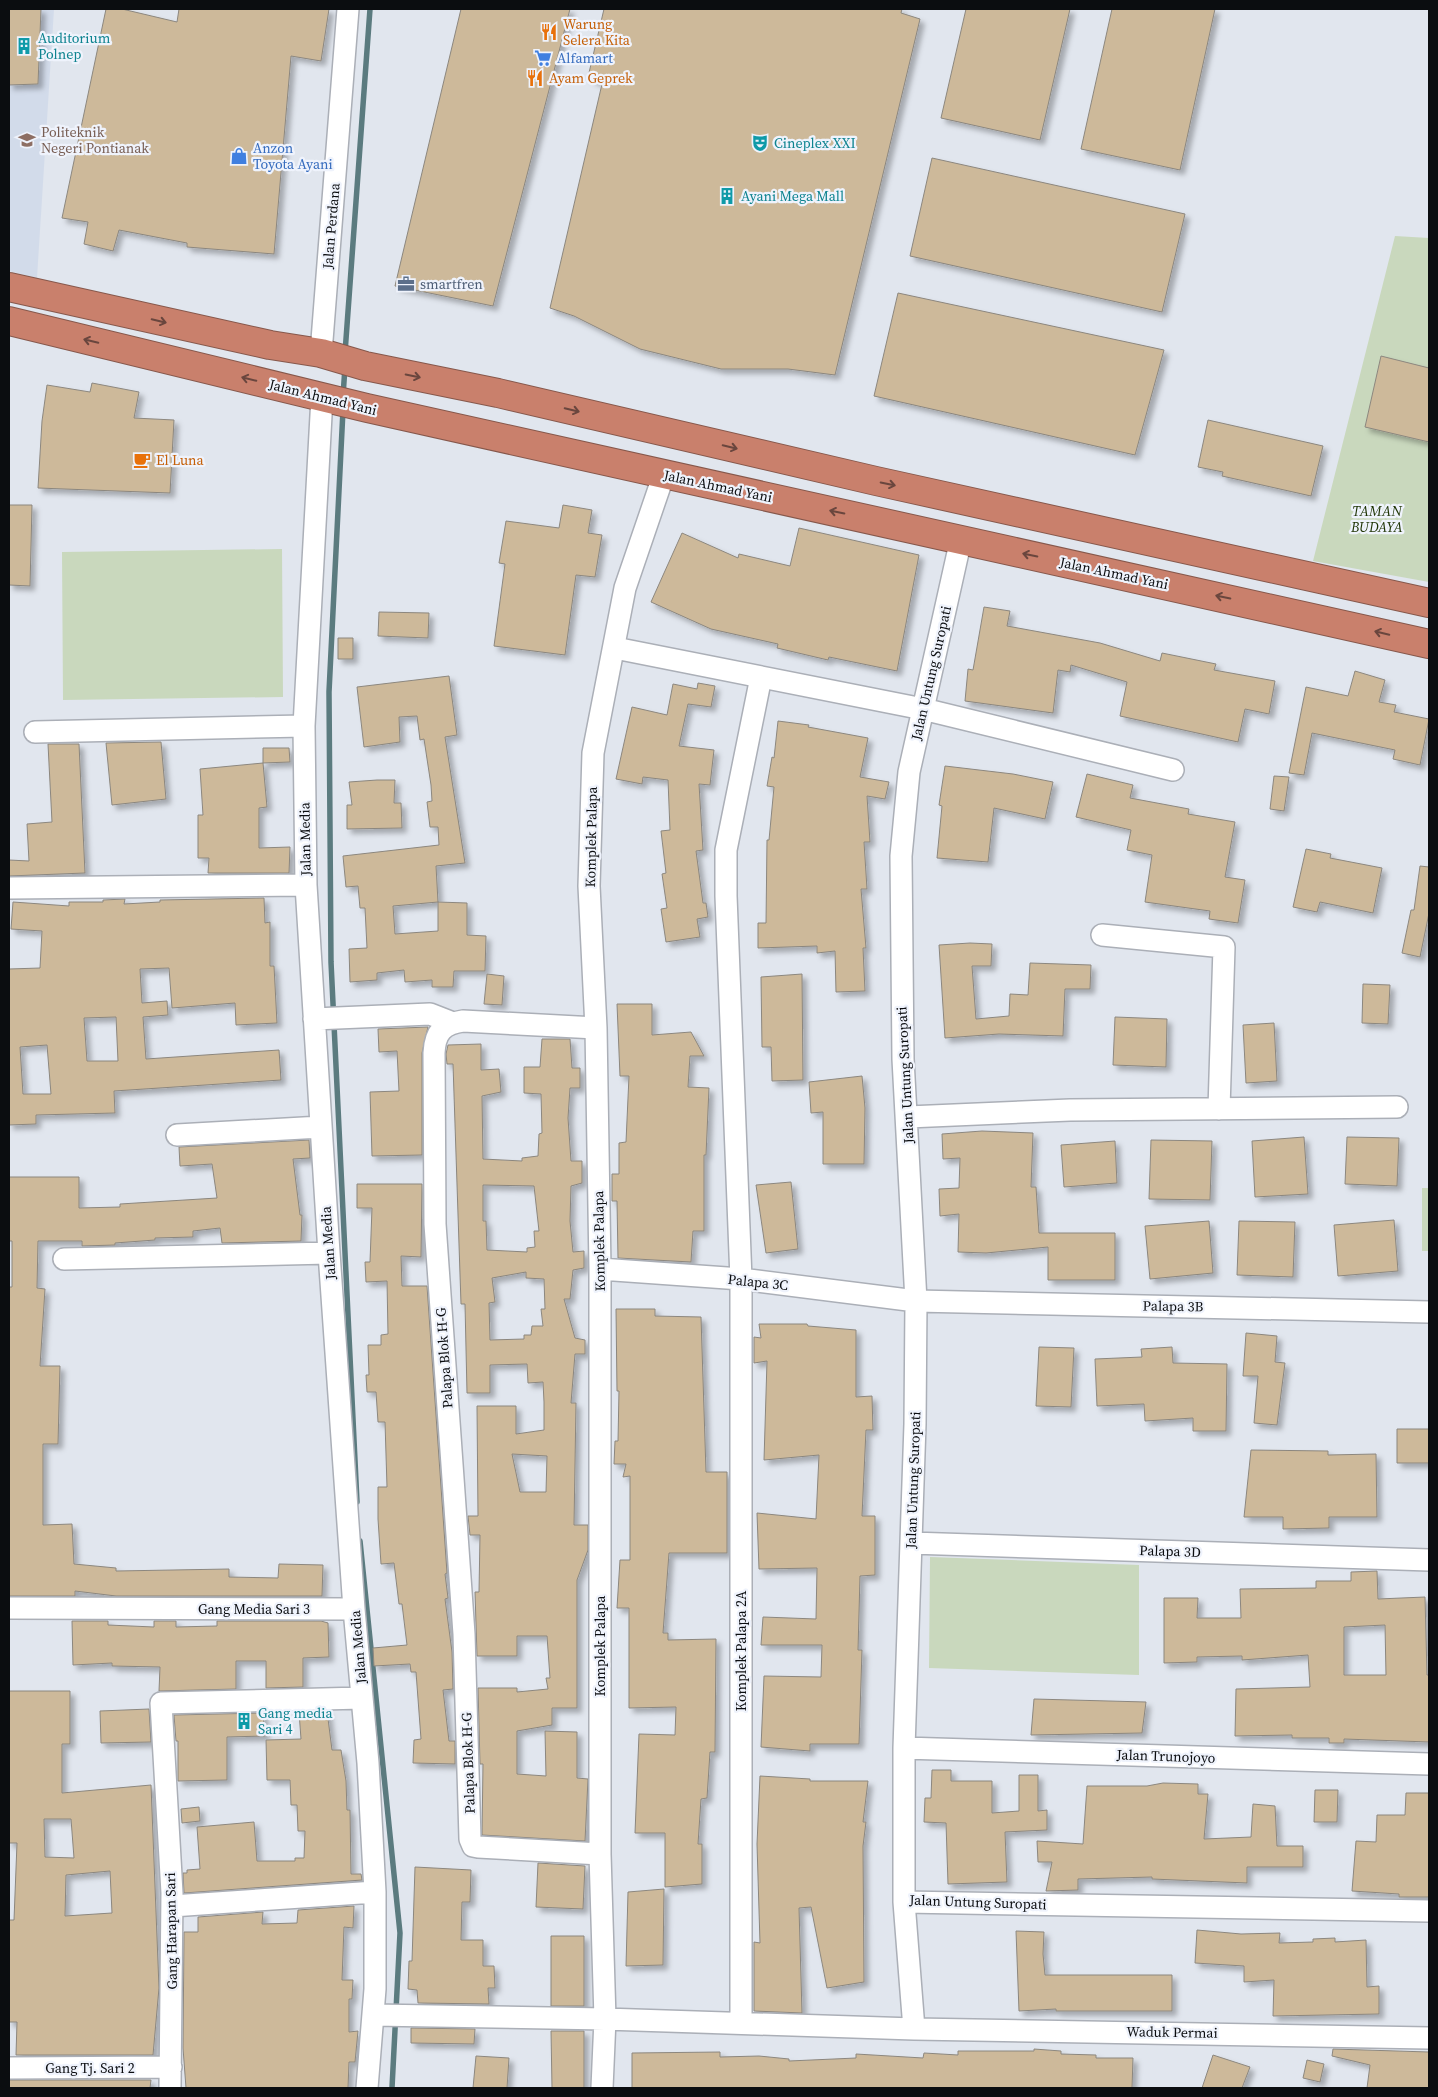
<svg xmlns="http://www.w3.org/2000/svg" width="1438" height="2097" font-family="'Source Serif 4',serif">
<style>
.built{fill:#d2dbea}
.green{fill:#c9d8bd}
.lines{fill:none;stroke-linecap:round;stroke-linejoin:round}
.stream{stroke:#5b7b7f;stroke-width:5.5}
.building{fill:#cdb99a;stroke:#8c877f;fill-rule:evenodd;filter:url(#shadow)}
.minor-casing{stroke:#abafb7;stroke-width:24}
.highway-casing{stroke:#86584c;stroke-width:30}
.minor{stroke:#fff;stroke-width:21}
.highway{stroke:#c9806c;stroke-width:28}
.oneway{stroke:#6a463e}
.labels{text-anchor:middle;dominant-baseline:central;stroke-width:4.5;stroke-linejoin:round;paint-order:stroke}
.food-label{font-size:14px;fill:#c56008;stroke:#eff3fc;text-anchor:start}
.culture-label{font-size:14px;fill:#0d838f;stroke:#eff3fc;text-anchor:start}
.shop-label{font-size:14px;fill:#366cbe;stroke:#eff3fc;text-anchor:start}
.education-label{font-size:14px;fill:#785e54;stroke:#eff3fc;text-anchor:start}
.street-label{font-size:14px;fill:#0b0d10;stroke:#eff3fc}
.service-label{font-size:14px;fill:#4e5e75;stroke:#eff3fc;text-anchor:start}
.park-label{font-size:14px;font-style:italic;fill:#1c3200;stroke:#eff3fc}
</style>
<defs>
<filter id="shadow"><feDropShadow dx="4.5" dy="4.5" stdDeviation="2.5" flood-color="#0004"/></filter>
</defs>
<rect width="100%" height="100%" fill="#e1e6ee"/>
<!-- built -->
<path class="built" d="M9,9h45l-17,269 -28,-7z"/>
<!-- green -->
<path class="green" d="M1395,236l34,2v344l-116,-21z
M282,549l1,148 -220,3 -1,-148z
M1422,1188h7v63h-7z
M930,1557l209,8v110l-210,-7z"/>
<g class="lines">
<!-- stream -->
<path class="stream" d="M345,353l25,-344
M343,396l2,-29
M343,410l-14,282 2,270 26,540
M360,1541l40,392 -8,155"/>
</g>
<!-- building -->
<path class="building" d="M9,9h32l-3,75 -29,1z
M106,9h16l55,13 2,-13h150l-8,52 -30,-5 -17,198 -87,-7v-4l-68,-13 -6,21 -29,-7 4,-22 -26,-4z
M461,9h109l-77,297 -98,-20z
M604,9h298l-1,4 19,6 -85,356 -47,-6h-67l-81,-20 -66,-33 -24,-8 52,-224 -14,-7z
M966,9h104l-30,131 -99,-22z
M1112,9h103l-35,161 -99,-21z
M932,158l253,56 -23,98 -252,-56z
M898,293l266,57 -29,105 -261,-59z
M1381,356l48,12v74l-64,-15z
M92,383l47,9 -5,26 40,2 -4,73 -132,-5 4,-67 5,-36 43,7z
M1208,420l115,26 -12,50 -89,-20 1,-4 -25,-5z
M9,505h23l-2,81 -21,-1z
M563,505l29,5 -4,23 14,2 -7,42 -19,-2 -11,80 -71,-9 11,-82 -6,-1 7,-42 53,7z
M799,528l120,27 -22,116 -68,-14 -1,3 -51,-12 1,-4 -67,-15 -60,-27 31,-69 56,25 1,-4 51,12z
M984,607l26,4 -3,15 93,17 60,18 2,-8 54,11 -2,6 61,11 -6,33 -24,-5 -7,33 -118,-26 7,-34 -56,-17 -1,7 -12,-2 -5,43 -88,-12 3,-32 5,1z
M379,612l50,1 -1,25 -50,-2z
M338,638h15v21h-15z
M1355,671l30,9 -6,22 17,3 -2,7 35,7 -9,46 -27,-6 2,-9 -83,-17 -8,42 -15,-2 17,-86 42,9z
M449,676l8,59 -12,2 20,126 -29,3 2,36 -45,4 2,28 43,-3v-29l29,1v32l19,1 -1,35h-31l-1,16h-21v-7l-27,2 -1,-12 -27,3v7l-27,2 -1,-33 18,-1 -2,-40h-5l-2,-22 -12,1 -3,-31 96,-11 -1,-18h-8l-3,-25 5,-1 -1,-16 -7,-46 -4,1 -3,-24 -18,1 1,25 -36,5 -7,-60z
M698,683l17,3 -4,21 -23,-3 -9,42 35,4 -4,35 -11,-1 4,66 -7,1 7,52h3l2,14 -11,2 3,18 -34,5 -5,-33 6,-1 -5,-34 4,-1 -5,-42 9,-1 -2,-50 -25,-3 -1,7 -26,-5 16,-72 35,8 6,-31 24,5z
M778,721l31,4 -1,2 60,11 -8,39 29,5 -4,17 -18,-3 3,46h-6l3,47h-6l5,59h-3l2,43 -29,1 -1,-41 -18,2v-7l-59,2v-25h8l1,-83h2l5,-53 -7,-1 5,-29 2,1z
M161,742l5,57 -54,6 -6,-62z
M48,744h31l6,129 -76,3v-16l20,1 -2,-37 25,-2z
M263,748h26l1,14 -27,1z
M263,763l4,44 -8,1v40l31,-1 -1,26h-81l1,-15h-11v-43h5l-3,-46z
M945,766l68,8 40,8 -8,37 -51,-11 -6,54 -51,-4 5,-52 -3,-1z
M1087,774l46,11 -3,13 59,11 -1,5 47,8 -10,55 20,3 -7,43 -29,-4 1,-8 -65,-9 7,-47 -25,-5 4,-20 -55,-13z
M1274,776l15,1 -5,34 -14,-2z
M377,780h18l-1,23h7l1,25 -55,1v-24h5l-3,-23z
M1306,849l25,5 -1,4 52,10 -9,45 -53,-11 -3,10 -24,-5z
M1420,866l9,1v46l-9,44 -18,-4 9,-43h3z
M264,898l1,25 5,-1v44h4l3,57 -41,2 -1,-22 -63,5 -3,-40 -29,1 2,34 25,-2 1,14 -25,2 3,42 133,-9 2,30 -167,11 1,22 -79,2v9l-27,1v-156l31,-1 2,-37 -31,-2 2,-27 56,4v-4h34v-2l22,-1 -1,5 36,-2v-2zM116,1017l2,44h-31l-3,-43zM47,1045l4,49h-28l-3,-47z
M970,943l22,1 -1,22h-19l4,53 33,-3 1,-22 18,1 2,-32 61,2 -1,24h-25l-2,47 -64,-2 -54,4 -6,-93z
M487,974l17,2 -2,29 -18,-1z
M802,974l1,106 -31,1 -1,-34h-9l-1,-70z
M1363,984l27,1 -2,39 -26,-1z
M617,1004h35v31l39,-3 13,24h-14l-2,31 21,1 -3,67h-2v76h-11l-2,31 -73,-4 -1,-57h-5v-27h7v-31l7,-1 3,-66h-9z
M1115,1017l52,2 -1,48 -53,-2z
M1274,1023l3,58 -31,2 -3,-58z
M428,1027l-6,26v102l-50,1 -2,-64 29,-1 -2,-40 -18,1 -1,-23z
M542,1039h28l2,29h8v20h-10l-2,30 3,43h11v22l-11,3 -1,35 3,31 11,-1v17l-11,2 -3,29h-6l11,39 10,2v14h-10l-4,49h5l-2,122h14v25l-11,30v128h-25v17l-35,6v43l29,2 -1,-45 32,1v46l11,1 -3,62 -103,-6 1,-71h-3l-2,-76h39v4l31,-3 -2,-11h4l-3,-42h-30v20h-40l-2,-64h4l1,-57h-10l-2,-19h10l-1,-110h39v28l28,-4v-28l-1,-20 -15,1 -1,-19 -37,1v28h-23l-2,-89h-4l-8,-240h-6l-1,-10 2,-9 33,-1v26l18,-1 2,23 -19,4 1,63 39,2v-3l16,-2 1,-22 3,-1 -1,-39 -17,-1v-26h16zM483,1185l51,1 5,45h-5l1,16 -8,1v4l-40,-2 -1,-29h-3zM526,1272v6l18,1 1,30h-4l2,17h-11l-1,9h-7v4l-34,1 -1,-37 6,-1 -3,-24zM512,1454l35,2 -1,36h-26z
M862,1076l3,32 -1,56h-41v-52l-12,1 -2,-31z
M982,1131l51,2 -2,54h5l3,46h76v47h-67v-33l-62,6 -28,-1 1,-38 -19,2 -1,-27 20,-1 1,-30 -17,1 -1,-25z
M1304,1137l4,57 -53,3 -3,-56z
M1347,1137l52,1 -2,48 -52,-2z
M309,1140l1,18 -17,1 7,56h2l-1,26 -79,2 -2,-15 -27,3v6l-38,1v2l-40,3v2l-33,1v-5h-44l-1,47 8,1 -5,77h20l-2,78h-15v81l29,-1 2,40 42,4v3l113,-2v8l49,1 1,-14 44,1 -1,31h-206l-41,-5v5h-66v-309h3v-46h-3v-64h70v31l41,-1v-3l97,-6 -5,-34 -32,2 -1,-19z
M1151,1140l61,1 -2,59 -61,-1z
M1115,1141l2,42 -53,4 -3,-42z
M791,1182l7,67 -32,4 -10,-68z
M357,1184h65l-1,73 -20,-1 1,30h25l20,287 -2,1 3,24 -3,1 7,53 1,37 -10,1 6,51h6v23l-42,-1 1,-23 7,-1 -5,-67h-5l-1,-8 -36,2 -1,-18 34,-3 -5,-41h-3l-5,-41 -13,1 -3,-45v-32h9l-2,-65h-7l-2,-30h-9l-1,-17h3l-1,-30h13v-10l7,-1 -1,-53 -21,1 -1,-20h5l2,-54h-15z
M1394,1220l4,51 -60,5 -4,-51z
M1209,1221l4,52 -63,6 -5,-53z
M1239,1221l56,1 -2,55 -56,-2z
M616,1309h39v7l46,1 5,155h21v81h-58l-6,80h5v7l48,-1 -1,113h-5l-3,46 -6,1 -3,45h4v40l-37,3v-54h-30l4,-99 36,1 1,-28 -47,1v-100h-12l3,-48h10v-84l-7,1 3,-13h-12l1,-23h3l1,-50h-2z
M759,1324h48l1,2 48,4v67l16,-1 1,34h-7l-4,86h13v59l-15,1 -2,74h4l-3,94h-49v7l-49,-4 3,-71 57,1 1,-32h-61l2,-28 53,2 1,-51 -58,1 -2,-56 59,6 3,-64 -55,5 3,-99 -13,2v-26l7,1z
M1246,1333l31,3 -2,26 10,1 -8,62 -23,-2 4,-47h-15z
M1039,1347l35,1 -3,59 -35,-1z
M1172,1347l1,16 54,1 -1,67h-33v-13l-48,3 -1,-17 -47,2 -2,-47 47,-2 -1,-8z
M1397,1429h32v34h-32z
M1251,1450l77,1v4l48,-1 1,63h-48v11l-46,1v-12h-39z
M1377,1571l1,28 47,-2 2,78h2v67l-85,-3v4h-15v-5h-37v-3l-57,1 1,-47 74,-2 -2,-32 -66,5v-4l-45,1v5l-33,1v-65h34l-1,20h44l-1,-29 76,-1v-7h35v-9zM1385,1625l1,50h-42v-48z
M72,1621h36v4l46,2v-6h22v6l41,-1v-5h104l7,2 1,34 -26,1v29l-37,1v-27h-30v28l-77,2 1,-24 -48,-1v-3l-39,2z
M9,1691h61v53h-8v49l89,-8 8,203 -6,67h-137l1,-33h-8v-102h5l3,-77h-8zM44,1819h27l3,39 -29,-1zM110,1871l2,42 -47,3 1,-41z
M1034,1699l112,3 -4,31 -111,2z
M149,1709l2,33 -50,1 -1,-32z
M327,1711l5,39h9l5,31 1,29h3l1,64h10l1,6 -178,13 -1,-20h4v-3l13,-1 -3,-42 57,-5 3,39h38v-3h9l1,-27h-7l-1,-26h-6l-1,-25h-23l-1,-40 35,-1 -2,-27z
M263,1713l2,23 -38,1v43l-49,1v-40h-2l-2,-26z
M932,1770h19v11h41v32l27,-2v-36h19v36l9,-1v20l-42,2 2,50 -59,2 -2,-61 -22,-1 1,-24h6z
M760,1776l50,3v2h58l-5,41h3l-3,24 1,136 -37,6 -16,-81 -12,1 3,105 -48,-2v-69l6,1 -3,-99z
M1163,1783l35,1v10h10l-4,45 47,-2 2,-33 22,2 2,40h26v21h-56v16l-95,-4v-2l-74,2v11l-32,1 6,-29h-14l-1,-21 46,3 4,-58h60z
M1315,1790h23l-1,32h-23z
M1406,1793h23v104h-30v-3l-47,-3 4,-50 20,1 1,-27h28z
M199,1807l1,14 -18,2 -1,-14z
M538,1863l47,3 -2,43 -47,-2z
M415,1867l56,3 -1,32h-8l-1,38h22v26h11l1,22h-7l1,16 -71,-1 -1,-13 -9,-1 1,-28h3z
M664,1889l-1,76 -37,1 2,-74z
M354,1906l-1,22 -9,-1 -2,53h11l-1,19h-3v33l9,-1 -3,31h-6l-1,26h-162l-3,-40 1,-116h14v-15l65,-5 -1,12 35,-1 1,-13z
M1197,1930l44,4 39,-1 -1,10 34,-1v-3l22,-1v4l31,-2 1,47 12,-1v28l-106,2 1,-36 -30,2v-16l-49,-3z
M1016,1931l28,1 -1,22 2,21h127v36h-116v-2l-37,2z
M551,1936h33v70h-33z
M411,2028l64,1 -1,15 -63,-1z
M551,2031h33v57h-32z
M1034,2049l27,2v3l35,1v3h37l-1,30h-500v-35l88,-1v5l39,-1 30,3v2l67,-3v-4l67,4 1,-5 34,2v-4h76z
M1333,2049l96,3v36h-62l3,-23 -38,-9z
M1213,2055l37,12 -8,21h-40z
M476,2056l33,2 -2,30h-34z
M1307,2060l17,4 -4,18 -17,-4z
M9,2080h142l-1,8h-141z"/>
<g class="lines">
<!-- minor casing -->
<g class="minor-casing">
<path id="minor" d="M321,353l27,-344
M322,397l-18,329 2,159 23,368 25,356 14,154 7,129v97l-8,99
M615,648l308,61 250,61
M35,732l269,-6
M9,888l297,-3
M1102,935l122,12 -5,162
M314,1019l116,-5 23,9
M596,1028l-133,-7c-20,3 -28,11 -29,32l1,171 29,410 6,205 3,7 5,1 122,7
M908,1117l162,-7 327,-3
M177,1135l144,-8
M64,1259l265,-6
M600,1269l141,10 175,22 513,11
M911,1543l518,17
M9,1608l345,1
M904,1748l525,16
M904,1902l525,9
M172,1906l203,-14
M373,2015l232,4 309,10 -10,-127v-154l11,-324 1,-123 -13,-242 -2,-203 8,-84 52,-233
M741,2023v-744l-15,-383v-46l35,-173
M914,2029l515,9
M9,2068l162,-1
M170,2088l2,-195 -11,-190 201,-5
M602,2088l3,-69 -5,-165v-585l-4,-241 -7,-142 4,-133 32,-165 39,-114"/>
</g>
<!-- highway casing -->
<g class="highway-casing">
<path id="highway" d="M9,287l261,58 51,8 44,13 133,27 378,88 553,122
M9,321l358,87 1062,236"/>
</g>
<!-- minor -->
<use href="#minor" class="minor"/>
<!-- highway -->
<use href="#highway" class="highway"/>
</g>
<!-- one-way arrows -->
<defs><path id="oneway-shaft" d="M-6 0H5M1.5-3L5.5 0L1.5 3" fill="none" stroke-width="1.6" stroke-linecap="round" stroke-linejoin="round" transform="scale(1.25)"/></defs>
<g class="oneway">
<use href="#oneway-shaft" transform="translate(159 321) rotate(13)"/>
<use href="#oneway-shaft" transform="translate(91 341) rotate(-167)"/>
<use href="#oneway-shaft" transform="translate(413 376) rotate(12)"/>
<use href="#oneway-shaft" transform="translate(249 379) rotate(-166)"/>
<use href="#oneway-shaft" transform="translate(572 410) rotate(13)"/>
<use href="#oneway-shaft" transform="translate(730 447) rotate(13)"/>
<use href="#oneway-shaft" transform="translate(888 484) rotate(12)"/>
<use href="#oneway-shaft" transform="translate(837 512) rotate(-168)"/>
<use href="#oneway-shaft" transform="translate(1030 555) rotate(-168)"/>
<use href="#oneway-shaft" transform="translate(1223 597) rotate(-168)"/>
<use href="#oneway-shaft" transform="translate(1382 633) rotate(-167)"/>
</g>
<!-- icons -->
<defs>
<g id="restaurant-bare" transform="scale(1.35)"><path d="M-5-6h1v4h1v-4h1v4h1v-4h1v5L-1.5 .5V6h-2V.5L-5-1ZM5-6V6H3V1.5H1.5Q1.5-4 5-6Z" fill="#e8710a" stroke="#eff3fc" stroke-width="2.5" paint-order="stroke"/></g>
<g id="building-bare" transform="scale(1.35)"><path d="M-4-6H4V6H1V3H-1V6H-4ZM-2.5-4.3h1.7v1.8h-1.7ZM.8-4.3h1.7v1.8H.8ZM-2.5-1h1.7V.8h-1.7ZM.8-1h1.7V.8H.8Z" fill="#0f9aa8" stroke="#eff3fc" stroke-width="2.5" paint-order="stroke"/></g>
<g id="supermarket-bare" transform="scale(1.35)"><path d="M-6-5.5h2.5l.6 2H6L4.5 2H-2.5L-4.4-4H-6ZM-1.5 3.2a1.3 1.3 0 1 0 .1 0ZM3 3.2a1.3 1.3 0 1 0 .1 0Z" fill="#3f7fe0" stroke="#eff3fc" stroke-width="2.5" paint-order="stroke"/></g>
<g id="university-bare" transform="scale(1.35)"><path d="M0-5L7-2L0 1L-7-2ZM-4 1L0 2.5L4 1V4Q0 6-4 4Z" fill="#8d6e63" stroke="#eff3fc" stroke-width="2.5" paint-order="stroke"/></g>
<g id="theatre-bare" transform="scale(1.35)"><path d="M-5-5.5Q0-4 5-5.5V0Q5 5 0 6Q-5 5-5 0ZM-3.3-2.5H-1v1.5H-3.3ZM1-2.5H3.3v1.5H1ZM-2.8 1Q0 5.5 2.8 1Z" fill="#0f9aa8" stroke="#eff3fc" stroke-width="2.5" paint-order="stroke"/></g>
<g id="shop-bare" transform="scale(1.35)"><path d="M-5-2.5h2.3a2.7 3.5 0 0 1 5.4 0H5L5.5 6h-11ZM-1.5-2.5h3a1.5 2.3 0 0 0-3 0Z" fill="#3f7fe0" stroke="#eff3fc" stroke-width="2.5" paint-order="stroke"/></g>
<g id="office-bare" transform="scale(1.35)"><path d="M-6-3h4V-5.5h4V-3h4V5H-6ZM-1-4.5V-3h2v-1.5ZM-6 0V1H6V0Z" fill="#5c6f8a" stroke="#eff3fc" stroke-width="2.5" paint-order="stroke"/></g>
<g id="cafe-bare" transform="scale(1.35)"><path d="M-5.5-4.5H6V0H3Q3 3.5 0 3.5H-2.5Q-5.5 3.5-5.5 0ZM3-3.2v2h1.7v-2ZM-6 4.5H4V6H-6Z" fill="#e8710a" stroke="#eff3fc" stroke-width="2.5" paint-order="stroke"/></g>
</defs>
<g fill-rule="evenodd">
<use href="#restaurant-bare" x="549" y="32"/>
<use href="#building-bare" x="24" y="46"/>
<use href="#supermarket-bare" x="543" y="58"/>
<use href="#restaurant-bare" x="535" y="78"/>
<use href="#university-bare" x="27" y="140"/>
<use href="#theatre-bare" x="760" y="143"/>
<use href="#shop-bare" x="239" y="156"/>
<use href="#building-bare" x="727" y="196"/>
<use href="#office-bare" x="406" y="284"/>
<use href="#cafe-bare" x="142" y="460"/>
<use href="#building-bare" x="244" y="1721"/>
</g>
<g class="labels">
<!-- food labels -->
<g class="food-label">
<text x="563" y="24">Warung<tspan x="563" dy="16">Selera Kita</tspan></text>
<text x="549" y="78">Ayam Geprek</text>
<text x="156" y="460">El Luna</text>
</g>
<!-- culture labels -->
<g class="culture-label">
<text x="38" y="38">Auditorium<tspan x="38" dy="16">Polnep</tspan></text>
<text x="774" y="143">Cineplex XXI</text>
<text x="741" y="196">Ayani Mega Mall</text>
<text x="258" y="1713">Gang media<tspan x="258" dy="16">Sari 4</tspan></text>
</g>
<!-- shop labels -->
<g class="shop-label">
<text x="557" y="58">Alfamart</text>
<text x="253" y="148">Anzon<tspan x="253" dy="16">Toyota Ayani</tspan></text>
</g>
<!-- education labels -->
<g class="education-label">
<text x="41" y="132">Politeknik<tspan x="41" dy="16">Negeri Pontianak</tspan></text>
</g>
<!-- street labels -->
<g class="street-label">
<text transform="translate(331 226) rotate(-85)">Jalan Perdana</text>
<text transform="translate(323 397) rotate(14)">Jalan Ahmad Yani</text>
<text transform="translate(718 486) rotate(12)">Jalan Ahmad Yani</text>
<text transform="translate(1114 573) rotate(12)">Jalan Ahmad Yani</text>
<text transform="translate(931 673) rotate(-77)">Jalan Untung Suropati</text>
<text transform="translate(591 837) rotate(-89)">Komplek Palapa</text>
<text transform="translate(305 839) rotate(-91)">Jalan Media</text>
<text transform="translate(905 1075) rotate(-93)">Jalan Untung Suropati</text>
<text transform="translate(599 1241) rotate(-91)">Komplek Palapa</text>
<text transform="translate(328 1243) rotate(-94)">Jalan Media</text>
<text transform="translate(758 1282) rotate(6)">Palapa 3C</text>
<text transform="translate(1173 1306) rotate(1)">Palapa 3B</text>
<text transform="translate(444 1358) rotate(-94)">Palapa Blok H-G</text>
<text transform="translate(913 1480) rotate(-88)">Jalan Untung Suropati</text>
<text transform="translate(1170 1551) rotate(2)">Palapa 3D</text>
<text x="254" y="1609">Gang Media Sari 3</text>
<text transform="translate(600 1646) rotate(-90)">Komplek Palapa</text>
<text transform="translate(358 1647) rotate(-95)">Jalan Media</text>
<text transform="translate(741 1651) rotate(-90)">Komplek Palapa 2A</text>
<text transform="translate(1166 1756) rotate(2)">Jalan Trunojoyo</text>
<text transform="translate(468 1763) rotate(-92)">Palapa Blok H-G</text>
<text transform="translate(978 1902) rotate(2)">Jalan Untung Suropati</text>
<text transform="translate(171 1931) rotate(-91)">Gang Harapan Sari</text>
<text transform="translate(1172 2032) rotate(1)">Waduk Permai</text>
<text x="90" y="2068">Gang Tj. Sari 2</text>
</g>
<!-- service labels -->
<g class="service-label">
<text x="420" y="284">smartfren</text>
</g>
<!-- park labels -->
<g class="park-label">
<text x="1377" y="511">TAMAN<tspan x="1377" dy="16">BUDAYA</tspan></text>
</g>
</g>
<!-- border -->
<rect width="1438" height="2097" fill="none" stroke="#0b0d10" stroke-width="20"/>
</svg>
